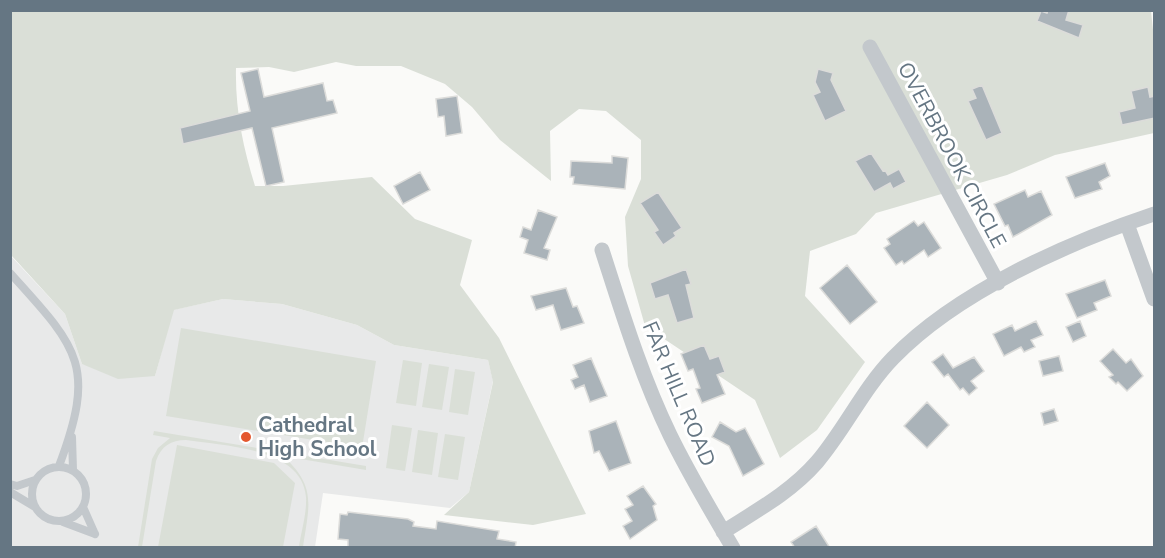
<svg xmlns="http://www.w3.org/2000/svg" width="1165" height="558" font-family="'Nunito Sans',sans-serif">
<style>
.built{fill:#e8e9e9}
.green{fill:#dadfd7}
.building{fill:#aab3b9;stroke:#dcdcda;stroke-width:1.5}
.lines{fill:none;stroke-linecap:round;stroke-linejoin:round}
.lane{stroke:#c3c8cc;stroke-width:8}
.street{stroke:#c3c8cc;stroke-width:15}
.poi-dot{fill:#e4572e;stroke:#fff;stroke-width:2}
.labels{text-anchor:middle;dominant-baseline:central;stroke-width:6;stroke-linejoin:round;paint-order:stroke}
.street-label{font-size:21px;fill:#657683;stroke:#fff}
.poi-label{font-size:21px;font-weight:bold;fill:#657683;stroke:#fff;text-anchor:start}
</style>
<rect width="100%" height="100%" fill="#fafaf8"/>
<!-- built -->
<path class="built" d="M10,255l55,59 17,50 73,12 18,-66 50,-11 59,5 75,21 37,20 94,15 5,21 -24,111 -19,16 -127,-15 -8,54h-304z"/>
<!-- green -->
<path class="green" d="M11,11h1140l3,28v94l-99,22 -48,20 -131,38 -20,21 -46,17 -5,45 60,66 -48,68 -37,28 -25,-58 -110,-74 -17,-60 -3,-49 16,-38v-39l-35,-29 -27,-2 -29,22 1,50 -51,-41 -28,-33 -27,-23 -44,-18h-45l-20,-4 -42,10 -25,-5 -33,1c-1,41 7,79 19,118h28l89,-9 43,42 57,21 -12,45 39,53 87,176 -53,11 -89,-10 25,-23 24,-110 -5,-22 -94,-15 -37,-20 -75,-21 -59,-5 -49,11 -19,66 -37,3 -36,-15 -17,-50 -54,-59z
M181,328l195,33 -14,87 -196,-32z
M403,360l19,3 -6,43 -20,-3z
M429,364l20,3 -7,43 -20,-3z
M455,369l20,3 -7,43 -19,-3z
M392,425l20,3 -7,43 -19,-3z
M418,430l20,3 -6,42 -20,-3z
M154,431l212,35v4l-83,-14c34,31 26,49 20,91h-4c2,-15 8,-34 7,-50 -4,-50 -83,-51 -120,-57 -15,0 -25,6 -30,21l-14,86h-4l14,-88 6,-11 12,-10 -17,-3z
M445,434l20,3 -7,43 -20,-3z
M177,445l97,18 21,20 -12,64h-125z"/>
<!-- building -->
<path class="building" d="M1048,10h21l-3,10 17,5 -4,13 -42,-17 4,-10 6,2z
M258,69l6,28 59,-14 4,18 6,-1 4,13 -65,15 12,54 -18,4 -14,-58 -69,16 -3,-16 70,-17 -9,-38z
M818,69l15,4 -2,7 15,31 -21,10 -12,-26 7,-3 -5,-10z
M982,85l20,48 -16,7 -18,-39 8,-3 -4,-9z
M1148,87l2,10 5,-1v22l-33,7 -3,-13 16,-4 -4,-17z
M457,96l5,37 -16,3 -2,-20 -6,1 -2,-18z
M871,153l12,18 2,-1 3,5 11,-6 7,13 -13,7 -3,-6 -16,9 -19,-31z
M612,156l16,2 -3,31 -52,-5 1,-7h-4l1,-16 41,2z
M1105,163l5,13 -11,6 3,7 -27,9 -9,-21z
M420,172l10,18 -27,14 -9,-18z
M1025,190l3,7 13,-6 11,24 -39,22 -5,-12 -3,1 -11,-22z
M658,192l24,36 -8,5 2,3 -13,9 -9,-13 4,-2 -18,-27z
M538,210l19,7 -13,31 6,2 -3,10 -23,-7 4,-13 -8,-3 3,-10 8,3z
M914,221l4,5 6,-4 17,26 -13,9 -4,-7 -20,14 -2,-3 -6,4 -12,-17 6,-4 -3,-5z
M847,265l30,37 -27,22 -30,-36z
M686,269l5,15 -5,1 8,33 -17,5 -9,-28 -13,4 -5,-16z
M1105,280l6,16 -17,7 3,7 -20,8 -11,-24z
M566,288l7,19 4,-1 7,17 -23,7 -8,-25 -17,5 -5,-14z
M1036,321l7,14 -12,5 4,7 -11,5 -3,-5 -17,9 -11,-22 19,-9 3,6z
M1080,321l6,15 -13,6 -7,-15z
M704,345l6,14 9,-3 6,16 -8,3 8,19 -23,9 -6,-14 4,-1 -7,-19 -5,2 -7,-17z
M1113,349l13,14 5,-4 12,17 -16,15 -9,-9 -2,2 -7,-7 4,-2 -13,-14z
M943,354l10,14 21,-11 10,14 -13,10 6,7 -8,7 -6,-7 -3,2 -12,-16 -4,3 -12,-15z
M1059,356l4,15 -20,5 -4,-15z
M591,358l16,38 -17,6 -6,-17 -9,4 -4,-9 7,-3 -5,-12z
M927,402l22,23 -22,23 -23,-22z
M1054,409l4,12 -14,4 -3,-12z
M616,421l15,42 -22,8 -10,-20 -5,2 -5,-22z
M720,422l16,10 9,-4 19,36 -21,12 -14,-30 -17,-9z
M643,486l13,18 -3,2 4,14 -27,19 -7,-13 9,-5 -7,-12 8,-4 -6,-9z
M348,512l60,7 6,3 -1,4 23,3 1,-8 62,10 -2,8 19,3 -1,6h-167v-8l-10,-1 2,-25 7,1z
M816,526l14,22h-35l-4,-6z"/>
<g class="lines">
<!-- lane -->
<path class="lane" d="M10,273c68,75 87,92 49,193
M72,437l1,33
M32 494a27 27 0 1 1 54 0a27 27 0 1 1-54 0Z
M10,484l7,2 18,-6
M10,492l25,15
M83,507l12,27
M63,522l32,12"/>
<!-- street -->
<path class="street" d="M870,47l128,236
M1127,224l27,75
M602,250c20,62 39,125 68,185 19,39 41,76 63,113
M723,532c33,-21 68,-40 94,-70 28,-33 46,-73 76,-104 64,-66 174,-115 261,-144"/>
</g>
<!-- markers -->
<circle class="poi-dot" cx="246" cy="437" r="6"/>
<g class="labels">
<!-- street labels -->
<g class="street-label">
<text transform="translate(952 155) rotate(62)">OVERBROOK CIRCLE</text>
<text transform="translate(679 394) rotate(67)">FAR HILL ROAD</text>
</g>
<!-- poi labels -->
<g class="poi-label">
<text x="258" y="425">Cathedral<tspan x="258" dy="24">High School</tspan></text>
</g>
</g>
<!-- border -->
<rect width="1165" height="558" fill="none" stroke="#657683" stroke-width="24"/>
</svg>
